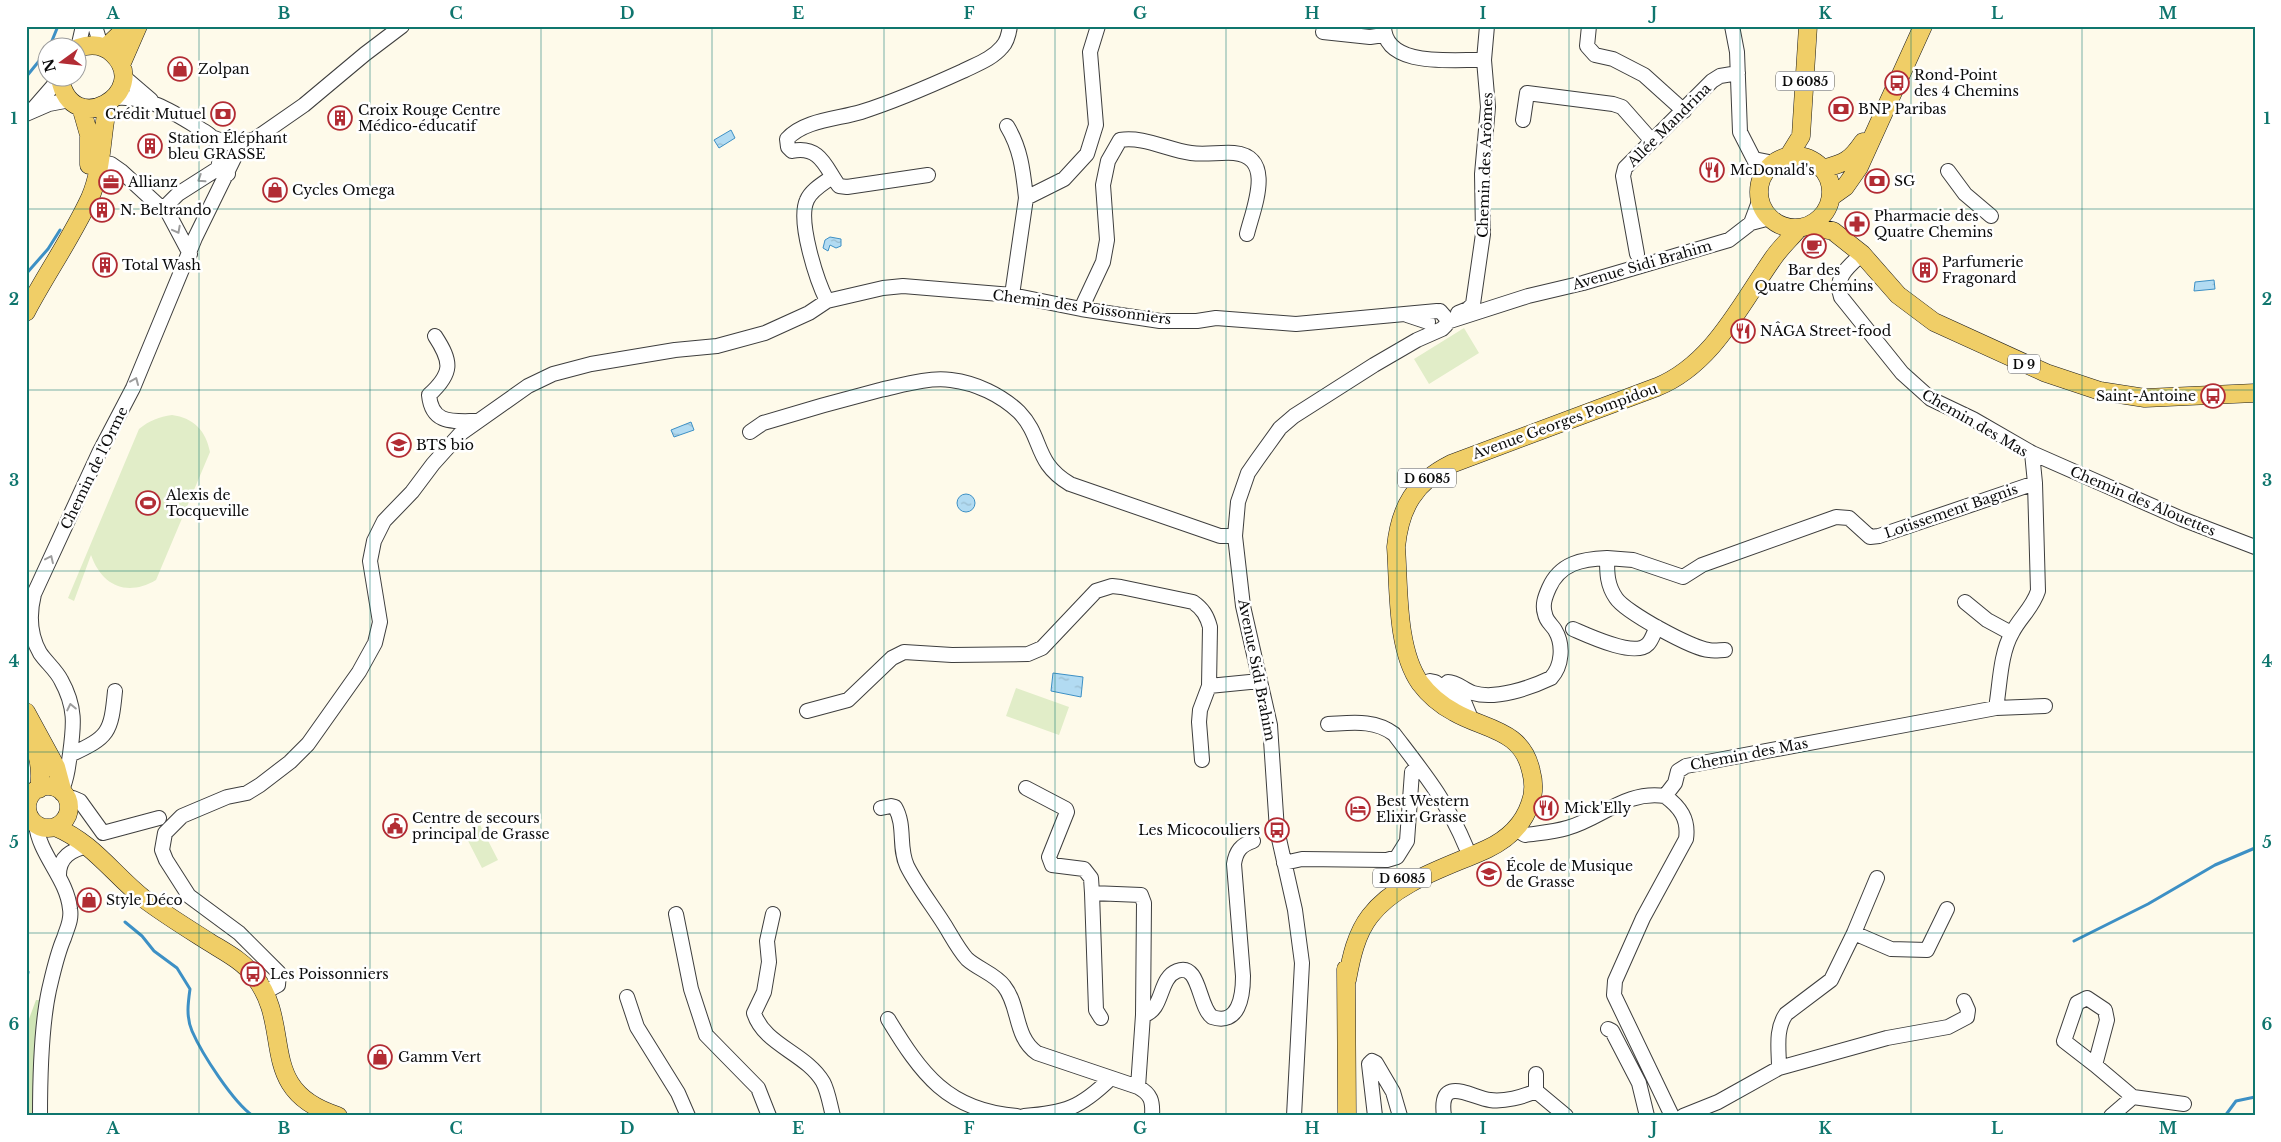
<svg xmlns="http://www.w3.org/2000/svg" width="2281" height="1142" font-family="'Libre Baskerville',serif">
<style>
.grass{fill:#cfe5b6}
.pitch{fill:#e1edc8}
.water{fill:url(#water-ripples);stroke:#3d90c5}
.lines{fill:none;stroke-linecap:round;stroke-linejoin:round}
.stream{stroke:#3d90c5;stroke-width:3}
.minor-casing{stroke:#3e3e3e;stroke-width:16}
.major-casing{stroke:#1c1c1c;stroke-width:19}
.minor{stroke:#fff;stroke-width:14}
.major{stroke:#f0ce67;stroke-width:18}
.oneway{stroke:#9d9d9d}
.grid{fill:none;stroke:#0f766e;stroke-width:1;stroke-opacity:0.55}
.labels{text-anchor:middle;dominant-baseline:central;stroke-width:5;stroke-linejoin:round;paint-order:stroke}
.shield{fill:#fff;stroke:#545454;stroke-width:1}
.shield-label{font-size:12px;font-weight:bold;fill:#0b0b0b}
.poi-label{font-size:14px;fill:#0b0b0b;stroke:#fff;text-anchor:start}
.street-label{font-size:14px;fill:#0b0b0b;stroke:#fff}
.neatline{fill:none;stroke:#0f766e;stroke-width:2}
.grid-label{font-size:16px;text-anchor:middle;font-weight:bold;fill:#0f766e}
</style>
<defs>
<pattern id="water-ripples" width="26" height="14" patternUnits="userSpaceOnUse" patternTransform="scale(1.25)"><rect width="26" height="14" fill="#b2dbf2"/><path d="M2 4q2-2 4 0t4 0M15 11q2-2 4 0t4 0" fill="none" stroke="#98bbce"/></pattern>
</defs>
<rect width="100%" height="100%" fill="#fefaea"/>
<!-- grass -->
<path class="grass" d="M36,1000h5l-9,116h-6v-89z"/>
<!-- pitch -->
<path class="pitch" d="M1464,328l15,25 -50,31 -15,-25z
M172,415c22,3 34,16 38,37l-54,128c-29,17 -54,6 -65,-25l-17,46 -6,-3 71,-169c11,-9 20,-12 33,-14z
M1016,688l53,19 -10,28 -53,-19z
M480,825l18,35 -16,8 -18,-35z"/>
<!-- water -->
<path class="water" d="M731,130l4,8 -16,10 -5,-8z
M830,237l11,2v7l-5,2 -6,-3 -2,6 -5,-3 2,-8z
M2214,280l1,9 -21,2 1,-9z
M691,422l3,8 -20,7 -3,-7z
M957 503a9 9 0 1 1 18 0a9 9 0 1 1-18 0Z
M1053,673l30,4 -2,20 -30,-6z"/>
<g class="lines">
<!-- stream -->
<path class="stream" d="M49,48l9,-22
M26,77l22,-27
M26,274l22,-25 12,-19
M125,922l17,14 12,15 23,17 13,21c-2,14 -4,28 2,42 10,23 41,71 61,85
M2074,941l74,-37 67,-39 40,-17
M26,982l2,-10
M2225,1116l11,-15 19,-4"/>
<!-- minor casing -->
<g class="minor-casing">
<path id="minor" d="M95,26l6,20
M1384,26c0,43 72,33 100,34
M1589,26l-2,20 8,9 18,4 31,16 40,36
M1732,26l5,26 3,80 23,45
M1323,32l47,5 14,-2
M78,48l5,-22
M123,76l28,24
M115,98c36,-3 62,17 92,35 13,9 15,20 11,35l10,6
M33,109l27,-31
M26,114l23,-10 21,-4
M1523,120l4,-27 86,11 9,3 30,34
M1007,126c14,23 16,45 19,72
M214,138l21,7 20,-6 49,-34 61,-51 37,-28
M1754,159l20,4
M100,162l11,2 10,7 37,34 7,2 25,47
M1948,171l17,23 26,22
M928,175l-81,12 -8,-1c-13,-17 -18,-41 -47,-35l-4,-4 -1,-8c17,-19 51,-20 74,-27 35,-11 69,-26 102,-41 14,-7 29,-12 39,-24 5,-5 7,-14 8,-21
M165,207l13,-13 47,-30
M1751,223l19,-5
M1637,254l-14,-78 2,-8 87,-87 8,-5 18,-3
M1862,254c-14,13 -28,23 -21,43l61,76 29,26 42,20 59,34 150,66 73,28
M1012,295l14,-97 38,-19 23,-25 9,-29 -6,-73 8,-26
M827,301c-10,-20 -30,-80 -20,-101 4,-10 17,-17 25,-23
M1081,309l22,-47 4,-22 -4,-55 5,-24 12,-21c23,-4 48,10 71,13 14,2 29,-1 43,0 42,4 19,56 13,81
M1458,313l10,-4 5,-5 10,-70 -1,-60 6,-67 -4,-47 3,-34
M1407,315l21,7
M1447,322l81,-26 55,-13 146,-43 22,-17 9,-24
M435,336c17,26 18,37 -6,59 3,30 24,26 48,26
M750,432l13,-9c39,-12 78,-23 117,-33 23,-5 48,-13 71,-10 25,3 50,15 68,32 25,26 14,50 51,72l150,52h15
M1965,602l22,18 24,13
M1573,629c14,6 62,29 75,15 4,-4 6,-12 9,-17
M1725,650c-5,0 -11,1 -16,0 -16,-1 -84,-38 -93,-52 -9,-13 -9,-25 -9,-40l26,2 50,17 19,-12 134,-48 13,1 21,19 9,-1 156,-53
M1421,684l9,-3 5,1 30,22 7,17
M1209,686l51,-5
M1442,688l6,-6c9,0 16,8 25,11 22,7 57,-5 78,-15 11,-12 13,-33 4,-48 -3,-5 -9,-9 -10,-16 -3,-9 0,-17 4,-26 11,-25 33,-29 58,-30
M1996,708l49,-2
M807,711l41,-11 44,-42 12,-6 48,3 76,-1 14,-6 54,-57 16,-5 9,1 72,15c10,7 14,14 17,25l-1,59 -9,24 -1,12 3,38
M1328,724c23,-1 46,-5 66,10 29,38 53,67 72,113
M70,755c39,-18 41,-22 45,-64
M63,787c5,-12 5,-21 7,-33 4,-29 6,-47 -9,-74 -5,-10 -15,-18 -21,-27 -11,-19 -11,-39 -6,-59l65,-141 34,-65 62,-150 46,-94
M1026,788l40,21 1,3 -18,45 3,8 32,4 7,9 1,15 49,2 3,8 -1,112 -5,72
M26,791l7,3
M1665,796l10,-13 3,-12 8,-5 310,-58c4,-23 4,-54 16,-75 8,-16 20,-24 26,-42l-3,-108 -3,-30
M67,799l6,-1 7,3 23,32 56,-15
M881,808l10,-2 4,1c11,19 3,40 12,59 10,20 25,39 37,58 7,11 14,25 23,35 11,10 28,15 37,27 16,20 10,51 33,67l101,34c13,7 15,14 14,29
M26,810l2,1
M36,824c3,31 31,54 34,85 2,11 -3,19 -6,29 -7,16 -11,35 -15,52 -8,37 -9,87 -9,126
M1515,829l10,6c14,-2 29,-3 42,-7 34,-9 58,-38 98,-32 15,11 24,23 21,43l-43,79 -28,63 -1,14 58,121
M1284,863l18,-4 85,1 10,-3 10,-16 5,-69 7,-5
M59,875c0,-18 12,-25 29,-29
M1092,893l4,117 5,8
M676,914l15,75 15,46 52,53 11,28
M773,914l-6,27 2,21 -5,30 -10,21c10,32 52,40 69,69 5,9 7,23 10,34
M1854,933l37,16 36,1 20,-41
M265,992l13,-7 1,-12 -40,-40 -50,-37 -23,-36 -4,-10 3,-17 17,-17 45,-19 20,-4 13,-8 30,-23 18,-18 51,-72 16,-29 5,-21 -10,-61 4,-20 10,-20 28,-29 21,-28 27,-30 68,-48 25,-12 38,-10 84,-14 42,-4 48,-13 44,-20 18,-12 56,-13 20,-2 109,9 69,14 79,12h37l19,-3 80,6 141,-13
M627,997l10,30 41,66 10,23
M1143,1015c21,-4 15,-37 34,-44 23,-9 21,35 35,46 27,9 31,-21 31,-41l-9,-112c2,-13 7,-19 19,-23
M888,1019c33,54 59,92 129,97
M1608,1029l4,2 27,52 8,33
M2095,1065l-31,-24 13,-38 10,-5 18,12 2,10 -12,45 38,32
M1779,1068l108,-30 61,-11 19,-10 1,-7 -4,-9
M1536,1091l30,25
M1024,1116c41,-3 56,-8 86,-37
M1294,1116l8,-153 -7,-53 -18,-80 -7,-105 -27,-119 -8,-70 3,-34 10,-29 9,-13 23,-32 14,-12 80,-51 43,-25 25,-11 4,-4 1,-6 -7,-8
M1375,1116l-6,-52 3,-3 4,2 17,29 7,24
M1444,1116c-6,-43 28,-18 46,-16 14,2 33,-3 46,-9v-17
M1683,1116l35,-14 61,-34c0,-19 -4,-38 7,-54l45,-34 23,-47 23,-55
M2111,1116l22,-19 51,7"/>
</g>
<!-- major casing -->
<g class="major-casing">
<path id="major" d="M105,48l16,-15 3,-7
M121,65l17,-39
M60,78c11,63 92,14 53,-24 -10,-10 -23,-10 -35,-6
M81,107l8,28v30
M1759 192a36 36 0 1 1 72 0a36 36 0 1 1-72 0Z
M1788,157l13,-21 7,-110
M1822,169c23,-6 28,-8 41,-27
M1831,197l14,-10 14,-20 64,-141
M1808,226l25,5 29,23 36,41 36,27 112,51 54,18 45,7 110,-5
M26,312c20,-38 46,-75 64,-114 13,-30 11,-63 18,-94
M26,712l30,55 7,26
M32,738c7,17 10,32 7,51
M27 807a21 21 0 1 1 42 0a21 21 0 1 1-42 0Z
M55,827c37,15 58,47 88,71 21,16 44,30 66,44 16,10 34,19 45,34 41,51 0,114 84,140
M1346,969l1,147
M1347,980c4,-22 9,-46 23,-64 27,-35 78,-49 117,-67 19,-9 36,-24 43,-45 4,-10 4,-22 1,-33 -9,-42 -46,-41 -77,-59 -13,-7 -25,-17 -34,-29 -24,-34 -21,-96 -24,-136 4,-40 19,-65 55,-83l206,-77c56,-23 83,-82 117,-130 7,-10 17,-19 25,-29"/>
</g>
<!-- minor -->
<use href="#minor" class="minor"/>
<!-- major -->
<use href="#major" class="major"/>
</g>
<!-- one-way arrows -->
<defs><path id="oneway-chevron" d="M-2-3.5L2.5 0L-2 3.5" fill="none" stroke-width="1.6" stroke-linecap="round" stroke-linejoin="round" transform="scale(1.25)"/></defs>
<g class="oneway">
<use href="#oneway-chevron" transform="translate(201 179) rotate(147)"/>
<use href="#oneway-chevron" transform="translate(177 230) rotate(62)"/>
<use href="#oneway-chevron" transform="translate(135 381) rotate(-67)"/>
<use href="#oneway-chevron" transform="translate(50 559) rotate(-65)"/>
<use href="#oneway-chevron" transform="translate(71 707) rotate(-102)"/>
</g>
<!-- grid -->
<path class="grid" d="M199,26v1090M370,26v1090M541,26v1090M712,26v1090M884,26v1090M1055,26v1090M1226,26v1090M1397,26v1090M1569,26v1090M1740,26v1090M1911,26v1090M2082,26v1090M26,209h2229M26,390h2229M26,571h2229M26,752h2229M26,933h2229"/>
<!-- icons -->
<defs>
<g id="shop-ring" transform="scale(1.25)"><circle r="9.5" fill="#fff" stroke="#b22c34" stroke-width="1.5"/><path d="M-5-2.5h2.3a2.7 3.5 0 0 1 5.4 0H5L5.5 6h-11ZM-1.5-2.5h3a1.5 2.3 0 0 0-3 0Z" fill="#b22c34"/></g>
<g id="bus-ring" transform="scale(1.25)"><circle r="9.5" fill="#fff" stroke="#b22c34" stroke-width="1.5"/><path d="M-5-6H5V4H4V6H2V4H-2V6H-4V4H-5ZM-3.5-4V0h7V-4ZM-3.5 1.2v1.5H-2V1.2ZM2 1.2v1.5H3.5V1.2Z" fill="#b22c34"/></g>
<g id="bank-ring" transform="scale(1.25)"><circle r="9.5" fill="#fff" stroke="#b22c34" stroke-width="1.5"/><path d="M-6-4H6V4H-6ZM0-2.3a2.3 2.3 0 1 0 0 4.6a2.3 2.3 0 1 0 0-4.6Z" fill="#b22c34"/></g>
<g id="building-ring" transform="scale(1.25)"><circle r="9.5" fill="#fff" stroke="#b22c34" stroke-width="1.5"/><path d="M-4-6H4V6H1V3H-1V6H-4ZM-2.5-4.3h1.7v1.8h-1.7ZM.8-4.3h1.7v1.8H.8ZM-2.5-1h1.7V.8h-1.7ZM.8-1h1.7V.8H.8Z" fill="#b22c34"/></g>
<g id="restaurant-ring" transform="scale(1.25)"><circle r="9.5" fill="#fff" stroke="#b22c34" stroke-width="1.5"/><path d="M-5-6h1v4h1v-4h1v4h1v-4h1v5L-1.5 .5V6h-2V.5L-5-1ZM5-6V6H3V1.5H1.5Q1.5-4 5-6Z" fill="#b22c34"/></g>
<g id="office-ring" transform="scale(1.25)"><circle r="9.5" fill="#fff" stroke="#b22c34" stroke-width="1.5"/><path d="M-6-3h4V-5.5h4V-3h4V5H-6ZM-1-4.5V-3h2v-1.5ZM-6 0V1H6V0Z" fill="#b22c34"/></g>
<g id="pharmacy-ring" transform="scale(1.25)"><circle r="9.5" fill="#fff" stroke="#b22c34" stroke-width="1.5"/><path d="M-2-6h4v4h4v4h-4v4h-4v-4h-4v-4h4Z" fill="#b22c34"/></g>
<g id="cafe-ring" transform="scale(1.25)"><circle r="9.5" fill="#fff" stroke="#b22c34" stroke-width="1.5"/><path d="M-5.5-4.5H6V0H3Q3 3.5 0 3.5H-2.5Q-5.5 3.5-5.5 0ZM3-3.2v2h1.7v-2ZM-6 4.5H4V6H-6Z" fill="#b22c34"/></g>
<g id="school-ring" transform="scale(1.25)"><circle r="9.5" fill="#fff" stroke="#b22c34" stroke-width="1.5"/><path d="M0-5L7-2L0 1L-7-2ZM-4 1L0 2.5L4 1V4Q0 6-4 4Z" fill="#b22c34"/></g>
<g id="stadium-ring" transform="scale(1.25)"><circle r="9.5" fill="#fff" stroke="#b22c34" stroke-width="1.5"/><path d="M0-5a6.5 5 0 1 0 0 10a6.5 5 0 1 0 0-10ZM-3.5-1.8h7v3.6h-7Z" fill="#b22c34"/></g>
<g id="hotel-ring" transform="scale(1.25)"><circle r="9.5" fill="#fff" stroke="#b22c34" stroke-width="1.5"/><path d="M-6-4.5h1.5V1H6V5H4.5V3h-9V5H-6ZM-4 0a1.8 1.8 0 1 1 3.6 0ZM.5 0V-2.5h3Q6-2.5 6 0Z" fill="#b22c34"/></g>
<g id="civic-ring" transform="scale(1.25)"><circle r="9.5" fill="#fff" stroke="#b22c34" stroke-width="1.5"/><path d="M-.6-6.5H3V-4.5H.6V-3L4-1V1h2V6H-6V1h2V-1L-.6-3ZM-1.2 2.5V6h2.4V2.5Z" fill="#b22c34"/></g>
</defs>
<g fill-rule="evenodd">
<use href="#shop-ring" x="180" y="69"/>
<use href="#bus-ring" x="1897" y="83"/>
<use href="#bank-ring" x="1841" y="109"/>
<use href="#bank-ring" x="223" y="114"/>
<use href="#building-ring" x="340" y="118"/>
<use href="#building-ring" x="150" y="146"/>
<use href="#restaurant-ring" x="1712" y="170"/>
<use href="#bank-ring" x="1877" y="181"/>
<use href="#office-ring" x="111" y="182"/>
<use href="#shop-ring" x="275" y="190"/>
<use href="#building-ring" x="102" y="210"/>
<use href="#pharmacy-ring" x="1857" y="224"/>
<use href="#cafe-ring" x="1814" y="246"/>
<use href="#building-ring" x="105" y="265"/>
<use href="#building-ring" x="1925" y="270"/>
<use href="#restaurant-ring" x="1743" y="331"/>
<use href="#bus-ring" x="2213" y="396"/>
<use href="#school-ring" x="399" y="445"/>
<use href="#stadium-ring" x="148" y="503"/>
<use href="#restaurant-ring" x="1546" y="808"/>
<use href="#hotel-ring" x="1358" y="809"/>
<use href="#civic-ring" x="395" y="826"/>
<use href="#bus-ring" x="1277" y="830"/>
<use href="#school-ring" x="1489" y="874"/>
<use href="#shop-ring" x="89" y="900"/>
<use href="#bus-ring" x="253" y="974"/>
<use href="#shop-ring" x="380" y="1057"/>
</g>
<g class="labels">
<!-- shield labels -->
<g class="shield">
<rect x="1776" y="71.5" width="58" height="19" rx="4"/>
<rect x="2008" y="354.5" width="32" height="19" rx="4"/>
<rect x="1398" y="468.5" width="58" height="19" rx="4"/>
<rect x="1373" y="868.5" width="58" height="19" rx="4"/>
</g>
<g class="shield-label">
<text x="1805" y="81">D 6085</text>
<text x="2024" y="364">D 9</text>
<text x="1427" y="478">D 6085</text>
<text x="1402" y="878">D 6085</text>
</g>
<!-- poi labels -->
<g class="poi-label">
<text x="198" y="69">Zolpan</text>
<text x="1914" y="75">Rond-Point<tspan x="1914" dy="16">des 4 Chemins</tspan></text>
<text x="1858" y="109">BNP Paribas</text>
<text x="358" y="110">Croix Rouge Centre<tspan x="358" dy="16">Médico-éducatif</tspan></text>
<text x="206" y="114" text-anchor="end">Crédit Mutuel</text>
<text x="168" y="138">Station Éléphant<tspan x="168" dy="16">bleu GRASSE</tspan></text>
<text x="1730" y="170">McDonald's</text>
<text x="1894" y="181">SG</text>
<text x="128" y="182">Allianz</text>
<text x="292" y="190">Cycles Omega</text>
<text x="120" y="210">N. Beltrando</text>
<text x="1874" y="216">Pharmacie des<tspan x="1874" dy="16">Quatre Chemins</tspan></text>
<text x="1942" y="262">Parfumerie<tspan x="1942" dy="16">Fragonard</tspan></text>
<text x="122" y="265">Total Wash</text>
<text x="1814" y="270" text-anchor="middle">Bar des<tspan x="1814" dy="16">Quatre Chemins</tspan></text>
<text x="1760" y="331">NÂGA Street-food</text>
<text x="2196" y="396" text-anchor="end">Saint-Antoine</text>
<text x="416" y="445">BTS bio</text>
<text x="166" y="495">Alexis de<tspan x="166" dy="16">Tocqueville</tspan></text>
<text x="1376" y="801">Best Western<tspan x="1376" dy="16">Elixir Grasse</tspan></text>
<text x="1564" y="808">Mick'Elly</text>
<text x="412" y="818">Centre de secours<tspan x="412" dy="16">principal de Grasse</tspan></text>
<text x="1260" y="830" text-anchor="end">Les Micocouliers</text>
<text x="1506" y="866">École de Musique<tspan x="1506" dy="16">de Grasse</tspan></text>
<text x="106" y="900">Style Déco</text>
<text x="270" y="974">Les Poissonniers</text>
<text x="398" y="1057">Gamm Vert</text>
</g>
<!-- street labels -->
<g class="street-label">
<text transform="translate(1669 125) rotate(-45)">Allée Mandrina</text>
<text transform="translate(1485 165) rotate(-88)">Chemin des Arômes</text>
<text transform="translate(1642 265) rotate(-16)">Avenue Sidi Brahim</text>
<text transform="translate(1082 307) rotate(8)">Chemin des Poissonniers</text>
<text transform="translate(1565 421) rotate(-20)">Avenue Georges Pompidou</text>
<text transform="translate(1975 423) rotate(30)">Chemin des Mas</text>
<text transform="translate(94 468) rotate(-64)">Chemin de l'Orme</text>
<text transform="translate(2143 501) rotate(23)">Chemin des Alouettes</text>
<text transform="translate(1951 511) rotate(-19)">Lotissement Bagnis</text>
<text transform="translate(1257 670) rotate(79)">Avenue Sidi Brahim</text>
<text transform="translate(1749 754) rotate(-11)">Chemin des Mas</text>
</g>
</g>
<!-- border -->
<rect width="2281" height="1142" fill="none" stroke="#ffffff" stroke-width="55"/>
<!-- north arrow -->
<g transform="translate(62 62) rotate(255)"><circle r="24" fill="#ffffff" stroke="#9d9d9d"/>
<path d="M0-4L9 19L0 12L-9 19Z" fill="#b22c34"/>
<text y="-8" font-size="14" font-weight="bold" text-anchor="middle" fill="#0b0b0b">N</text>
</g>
<rect x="28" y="28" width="2226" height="1086" class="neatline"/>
<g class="grid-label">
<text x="113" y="19">A</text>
<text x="284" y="19">B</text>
<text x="456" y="19">C</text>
<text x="627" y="19">D</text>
<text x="798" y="19">E</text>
<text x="969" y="19">F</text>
<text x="1140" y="19">G</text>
<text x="1312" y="19">H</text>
<text x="1483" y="19">I</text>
<text x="1654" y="19">J</text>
<text x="1825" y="19">K</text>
<text x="1997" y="19">L</text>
<text x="2168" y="19">M</text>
<text x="14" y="124">1</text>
<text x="2267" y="124">1</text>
<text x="14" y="305">2</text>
<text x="2267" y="305">2</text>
<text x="14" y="486">3</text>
<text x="2267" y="486">3</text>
<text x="14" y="667">4</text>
<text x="2267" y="667">4</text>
<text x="14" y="848">5</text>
<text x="2267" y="848">5</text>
<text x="14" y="1030">6</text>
<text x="2267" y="1030">6</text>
<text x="113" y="1134">A</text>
<text x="284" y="1134">B</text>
<text x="456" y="1134">C</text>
<text x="627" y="1134">D</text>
<text x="798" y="1134">E</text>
<text x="969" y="1134">F</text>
<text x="1140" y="1134">G</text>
<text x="1312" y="1134">H</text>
<text x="1483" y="1134">I</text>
<text x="1654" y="1134">J</text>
<text x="1825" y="1134">K</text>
<text x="1997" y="1134">L</text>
<text x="2168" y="1134">M</text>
</g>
</svg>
